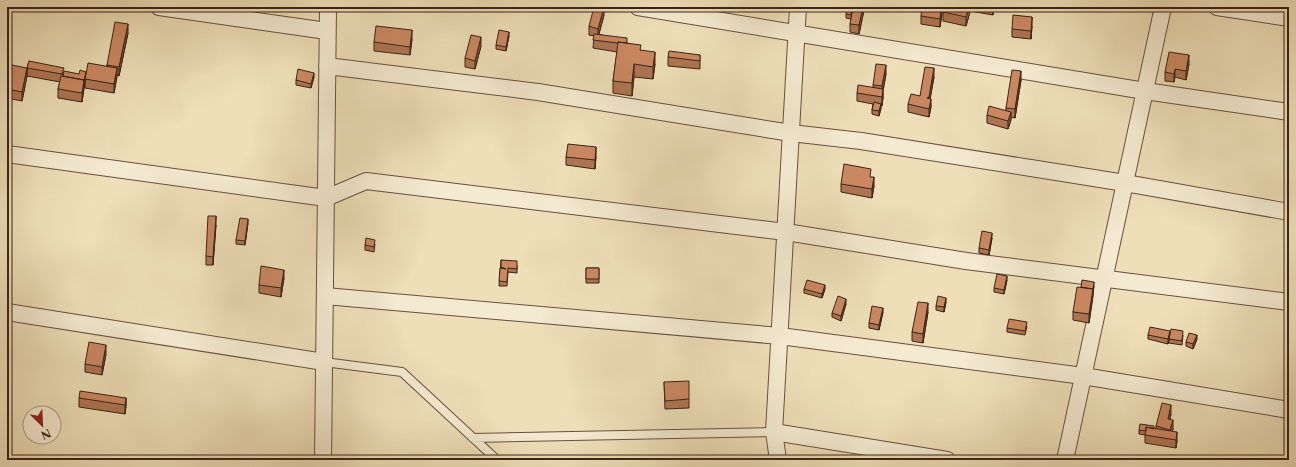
<svg xmlns="http://www.w3.org/2000/svg" width="1296" height="467" font-family="'Libre Caslon Text',serif">
<style>
.lines{fill:none;stroke-linecap:round;stroke-linejoin:round}
.lane-casing{stroke:#67513f;stroke-width:10}
.street-casing{stroke:#67513f;stroke-width:18}
.lane{stroke:#f4ead1;stroke-width:8}
.street{stroke:#f4ead1;stroke-width:16}
.wall{fill:#ae7553;stroke:#3a2217}
.shaded-wall{fill:#8d5f44;stroke:#3a2217}
.building{fill:#ca8861;stroke:#3a2217}
</style>
<rect width="100%" height="100%" fill="#eedfb8"/>
<filter id="stains"><feTurbulence type="fractalNoise" baseFrequency=".005" numOctaves="4"/><feColorMatrix values="0 0 0 0 .2 0 0 0 0 .09 0 0 0 0 .02 0 0 0 .5 -.17"/></filter>
<radialGradient id="worn" r=".72"><stop offset=".6" stop-color="#630" stop-opacity="0"/><stop offset="1" stop-color="#630" stop-opacity=".3"/></radialGradient>
<g class="lines">
<!-- lane casing -->
<g class="lane-casing">
<path id="lane" d="M324,362l78,10 95,88
M473,438l301,-6"/>
</g>
<!-- street casing -->
<g class="street-casing">
<path id="street" d="M159,7l168,24
M638,7l507,84 144,21
M1217,7l72,11
M327,66l211,26 253,41 70,8 264,42 164,29
M7,154l319,44 40,-17 420,51 180,29 323,41
M325,296l455,40 303,40 206,34
M7,312l317,50
M774,432l173,28
M323,460l5,-453
M778,460l-4,-28 24,-425
M1065,460l98,-453"/>
</g>
<!-- lane -->
<use href="#lane" class="lane"/>
<!-- street -->
<use href="#street" class="street"/>
</g>
<!-- wall -->
<path class="wall" d="M853,7l-2,12 -5,-1v-4z
M864,7v3l-5,24 -9,-2v-8z
M943,7l-3,20 -19,-3v-8z
M944,7h50l-1,8 -23,-4 -4,15 -23,-5v-9z
M604,15l-5,19 28,9 14,7 14,14 -2,15 -19,-2 -2,19 -19,-3v-12l4,-29 -24,-4 1,-12 -5,-1v-9z
M1032,26l-1,13 -19,-2v-8z
M128,33l-9,43 -2,-1 -3,18 -29,-5v-8l-3,22 -24,-4v-9l2,-7 -33,-6v-8l2,-7 35,14h22l21,-9v-1z
M509,36l-3,15 -10,-2v-4z
M412,39l-2,16 -36,-4v-9z
M481,46l-6,23 -10,-2v-9z
M700,55v14l-32,-3v-9z
M7,64l20,12 -5,25 -15,-3z
M1189,64l-3,16 -11,-3 -1,5 -9,-1v-9z
M886,74l-3,17v7l-4,18 -7,-2v-4l1,-6 -16,-3v-8l16,-5v-3z
M314,77l-3,11 -15,-3v-5z
M934,77l-4,21 1,9 -2,10 -21,-5v-8l12,-8z
M1021,80l-6,38 -4,-1v3l-3,9 -21,-6v-8l19,-5v-2z
M596,156l-1,13 -29,-4v-8z
M871,177l3,9 -2,12 -31,-6v-8z
M248,223l-3,22 -9,-1v-4z
M216,225l-3,40h-7v-9z
M992,238l-3,17 -10,-2v-5z
M375,244l-1,8 -9,-2v-5z
M501,260l16,5v8l-9,-1 -1,14h-8z
M586,268h13v15h-13z
M284,278l-3,19 -22,-4v-8z
M1007,280l-3,14 -10,-2v-4z
M1094,286l-5,37 -16,-3v-8l8,-25z
M804,289h21l-3,9 -18,-5z
M946,302l-2,10 -8,-2v-4z
M846,304l-5,17 -9,-4v-4z
M883,312l-4,18 -10,-2v-5z
M928,312l-5,31 -11,-2v-9z
M1027,326l-2,9 -18,-3v-4z
M1148,335h35l-1,10 -13,-2v-6l-1,7 -20,-5z
M1197,339l-4,10 -7,-3v-4z
M106,354l-4,21 -17,-3v-8z
M664,382l25,17v9l-24,1z
M79,398h47v8l-1,8 -46,-7z
M1171,414l-1,5 3,10 -1,3 5,9 -1,7 -31,-5v-8l-6,-1v-4l17,-1v-3z"/>
<!-- shaded-wall -->
<path class="shaded-wall" d="M604,7v8l-6,22v-8z
M863,7h1v3l-5,24v-9z
M941,7h2l-3,20v-8z
M969,7h1v5l-4,14v-9z
M993,7h1l-1,8z
M1032,17v9l-1,13v-8z
M128,24v9l-9,43v-9z
M412,30v9l-2,16v-8z
M509,32v4l-3,15v-4z
M481,37v9l-6,23v-8z
M655,52v12l-2,15v-12z
M1189,55v9l-3,16v-9z
M634,64v13l-2,19v-13z
M886,65v9l-3,17v7l-1,8v-20z
M27,68v8l-5,25v-9z
M117,68v9l-3,16v-9z
M934,68v9l-5,29v-9z
M1175,69v8l-1,5v-8z
M1021,71v9l-6,38v-9z
M86,72v4l-4,26v-9z
M314,73v4l-3,11v-4z
M931,99v8l-2,10v-8z
M881,104v5l-2,7v-5z
M1011,112v8l-3,9v-8z
M596,147v9l-1,13v-9z
M874,177v9l-2,12v-9z
M216,216v9l-3,40v-8z
M248,219v4l-3,22v-4z
M992,233v5l-3,17v-5z
M284,270v8l-3,19v-9z
M1007,276v4l-3,14v-4z
M1094,282l-1,15 -4,26v-9z
M825,285v4l-3,9v-4z
M946,298v4l-2,10v-5z
M846,299v5l-5,17v-5z
M928,303v9l-5,31v-9z
M883,308v4l-4,18v-5z
M1170,331v5l-2,8v-5z
M1197,335v4l-4,10v-5z
M106,345v9l-4,21v-8z
M126,398v8l-1,8v-9z
M1171,405v9l-3,13v-8z
M1173,420v9l-3,9v-8z
M1177,432v9l-1,7v-8z"/>
<!-- building -->
<path class="building" d="M594,7h10l-6,22 -9,-3z
M847,7h5l-1,8 -5,-1z
M853,7h10l-4,18 -9,-1z
M922,7h19l-1,12 -19,-3z
M944,7h25l-3,10 -23,-5z
M1013,15l19,2 -1,14 -19,-2z
M115,22l13,2 -9,43 -12,-2z
M376,26l36,4 -2,17 -36,-5z
M499,30l10,2 -3,15 -10,-2z
M594,34l33,4v5l-9,-1v1l-25,-3z
M471,35l10,2 -6,24 -10,-3z
M618,42l23,3 -1,5 15,2 -2,15 -19,-3 -2,19 -19,-2z
M669,51l31,4v6l-32,-4z
M1169,52l20,3 -3,16 -11,-2 -1,5 -9,-2z
M29,61l35,7 -2,6 -35,-6z
M88,63l29,5 -3,16 -29,-5z
M7,64l20,4 -5,24 -15,-3z
M876,64l10,1 -4,21 -9,-1z
M925,67l9,1 -5,29 -2,1 4,1 -2,10 -21,-5 3,-10 9,2z
M298,69l16,4 -3,11 -15,-4z
M80,70l6,2 -2,9v-1l-21,-4 1,-5 15,3z
M1012,70l9,1 -6,38 -9,-1z
M61,76l23,4 -2,13 -24,-4z
M858,85l25,4 -1,8 -25,-4z
M874,102l7,2 -2,7 -7,-1z
M989,106l22,6 -3,9 -21,-6z
M568,144l28,3 -1,13 -29,-3z
M844,164l27,5 -1,8h4l-2,12 -31,-5z
M208,216h8l-3,41 -7,-1z
M240,218l8,1 -3,22 -9,-1z
M982,231l10,2 -3,17 -10,-2z
M366,238l9,2 -1,7 -9,-2z
M501,260l16,1v8l-9,-1 -1,14 -8,-1 1,-13 6,1 -5,-2z
M261,266l23,4 -3,18 -22,-3z
M586,268h13v11h-13z
M997,274l10,2 -3,14 -10,-2z
M807,280l18,5 -3,9 -18,-5z
M1082,280l12,2 -1,8v-1l-12,-2z
M1077,287l16,2 -4,25 -16,-2z
M838,296l8,3 -5,17 -9,-3z
M938,296l8,2 -2,9 -8,-1z
M918,302l10,1 -5,31 -11,-2z
M872,306l11,2 -4,17 -10,-2z
M1009,319l18,3 -2,9 -18,-3z
M1150,327l20,4 -2,8 -20,-4z
M1171,329l12,2 -1,10 -13,-2z
M1189,333l8,2 -4,9 -7,-2z
M89,342l17,3 -4,22 -17,-3z
M689,381v18l-24,2 -1,-19z
M80,391l46,7 -1,7 -46,-7z
M1162,403l9,2 -3,14 5,1 -3,10 -14,-4z
M1140,424l14,2v3l-8,-2v4l-7,-1z
M1146,427l31,5 -1,8 -31,-5z"/>
<!-- margin -->
<rect width="1296" height="467" fill="none" stroke="#eedfb8" stroke-width="24"/>
<rect x="8" y="8" width="1280" height="451" fill="none" stroke="#3a2217" stroke-width="2"/>
<rect x="12" y="12" width="1272" height="443" fill="none" stroke="#3a2217"/>
<!-- north arrow -->
<g transform="translate(42 425) rotate(156)"><circle r="19" fill="#f4ead1" stroke="#aa9a87"/>
<path d="M0-3L7 15L0 10L-7 15Z" fill="#8f2418"/>
<text y="-6" font-size="11" font-weight="bold" text-anchor="middle" fill="#3a2217">N</text>
</g>
<rect width="100%" height="100%" filter="url(#stains)"/>
<rect width="100%" height="100%" fill="url(#worn)"/>
</svg>
